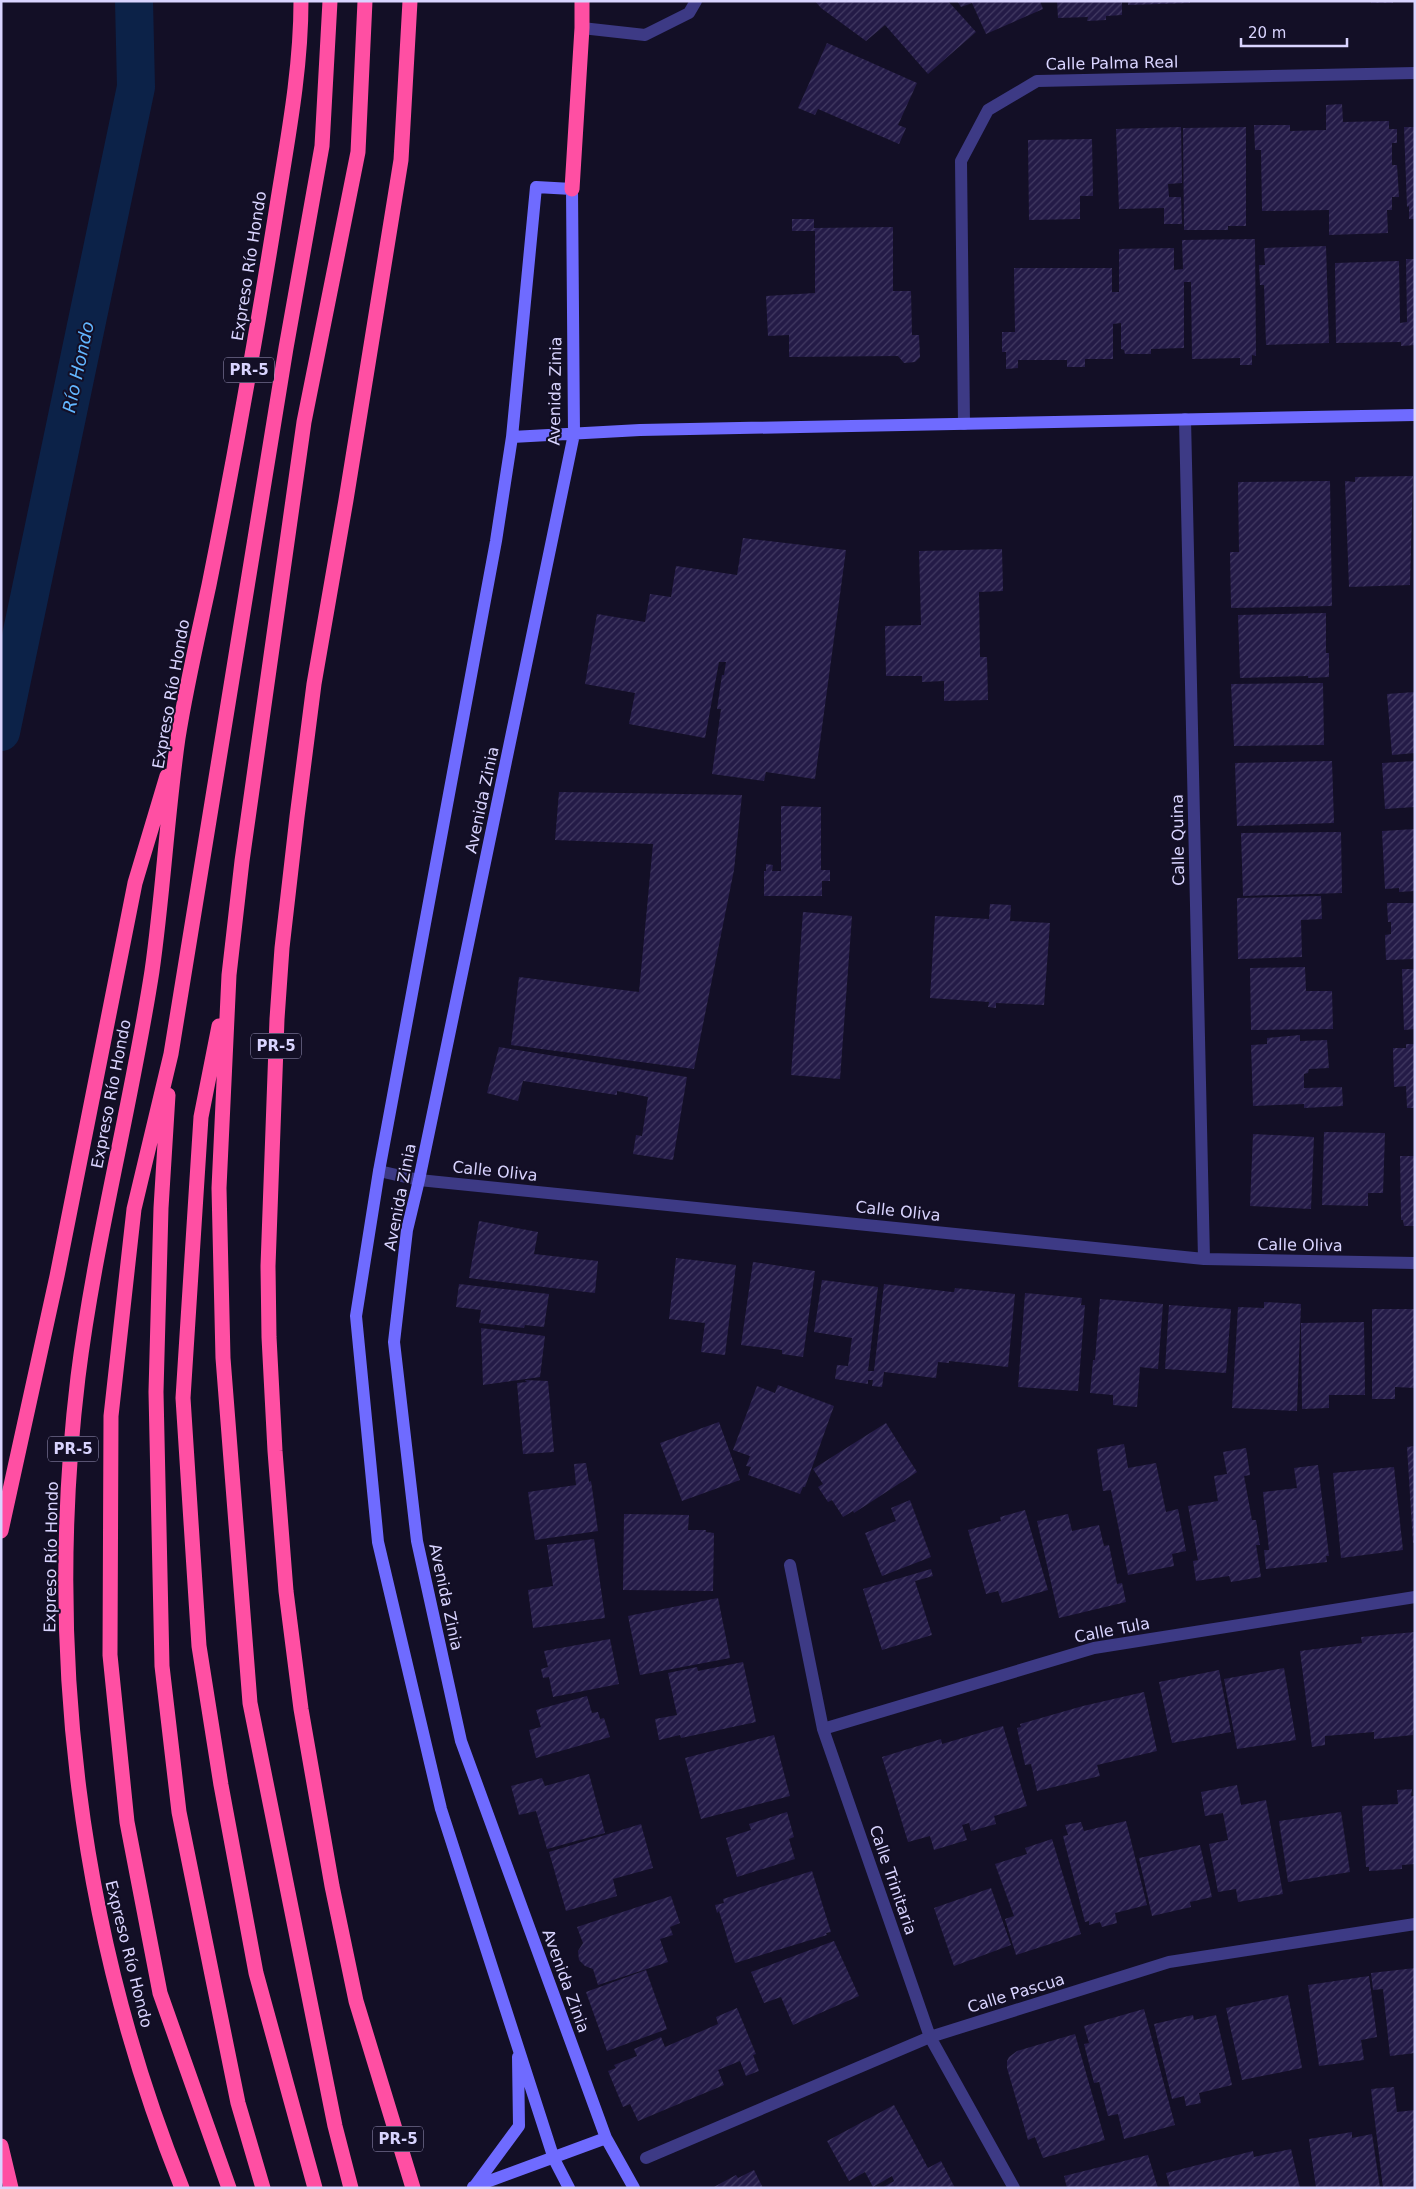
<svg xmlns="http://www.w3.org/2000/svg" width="1416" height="2189" font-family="'DejaVu Sans',sans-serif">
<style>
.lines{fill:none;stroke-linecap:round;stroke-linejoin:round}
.canal{stroke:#0c2248;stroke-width:38}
.building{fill:url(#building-hatch)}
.lane{stroke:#3d3a85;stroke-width:12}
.street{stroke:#3d3a85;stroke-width:12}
.secondary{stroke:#6f6bff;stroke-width:12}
.highway{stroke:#ff4fa3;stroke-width:15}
.labels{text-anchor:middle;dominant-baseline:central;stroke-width:4;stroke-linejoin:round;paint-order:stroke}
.shield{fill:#130f26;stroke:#9e99be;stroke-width:1}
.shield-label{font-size:15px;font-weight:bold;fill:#d9d4ff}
.street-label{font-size:16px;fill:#d9d4ff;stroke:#130f26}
.water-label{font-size:18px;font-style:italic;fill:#62b6ff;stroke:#130f26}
</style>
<defs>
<pattern id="building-hatch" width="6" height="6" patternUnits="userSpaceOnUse" patternTransform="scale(1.25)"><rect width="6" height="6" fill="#241b47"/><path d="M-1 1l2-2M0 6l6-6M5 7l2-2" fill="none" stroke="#433b63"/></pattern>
</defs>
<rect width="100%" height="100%" fill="#130f26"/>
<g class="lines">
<!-- canal -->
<path class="canal" d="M1,732l135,-645 -2,-86"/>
</g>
<!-- building -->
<path class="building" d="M815,1h133l28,31 -48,42 -43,-49 -19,16 -45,-33z
M957,1h83l3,8 -57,25 -14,-31 -11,4z
M1057,1h65v14l-16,1v4l-19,1 1,-4 -30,1z
M1128,1h62v2l-62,2z
M1371,1h22v2h-22z
M827,43l90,40 -19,42 8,3 -7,16 -81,-35 -3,6 -17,-7z
M1342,104l1,18 46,-1v8h8v14h-5v22h5l2,32h-7v13h-5l1,23 -59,2v-25l-67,1 -1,-61h-6l-1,-25h36v6l36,-1v-25z
M1181,127l1,56 -14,1 1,13h12l1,27h-18v-16l-45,1 -3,-80z
M1246,127v99h-18v4h-44l-1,-102z
M1404,127h11v92h-6v-13l-2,1z
M1092,139l1,57h-13v23l-51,1 -1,-80z
M792,219h22v9l79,-1v64h18l1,44h7l1,22 -5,5 -11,1 -6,-7 -109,1v-22l-21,1 -2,-40 49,-3v-62h-23z
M1255,239l1,117 -4,-1v10h-12v-7l-48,1 -1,-77h-7v66l-33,1v5h-26l-1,-4 -3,-1v-26l-8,1v35h-28v8h-18v-7h-49v8l-12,1v-17h-4v-20h13l-1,-64h98v24h7v-43l55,-1v22l9,-1 -1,-29z
M1326,246l3,97 -63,2 -2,-60h-4l-1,-20h6l-1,-17z
M1406,259h9v86l-14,1v-4l-65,1 -1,-80 64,-2 1,62 7,-1z
M1413,476l-3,109 -61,2 -4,-106 10,1v-5z
M1330,481l2,125 -101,2 -1,-56h9l-1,-70z
M743,538l103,12 -31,229 -49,-7 -2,9 -52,-7 9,-65h-4l5,-34h2l2,-13h-7l-14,76 -76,-14 6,-31 -50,-9 12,-70 48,8 5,-28 21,3 5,-31 61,9z
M1002,549l1,42 -24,1 1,65h7l1,43 -44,1v-20l-22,1v-6h-36l-1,-50 36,-1 -2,-74z
M1326,613v40h3v24l-21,1v-2l-68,2 -2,-63z
M1323,683l1,62 -90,1 -3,-62z
M1415,692v61l-23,2 -5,-61z
M1332,761l2,62 -97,3 -2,-63z
M1415,761v46l-30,2 -3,-46z
M559,792l183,3 -8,75 -40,199 -183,-24 8,-68 120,15 14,-148 -98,-4z
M781,806l40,1v63h9v11h-8v15h-58v-25h2v-7l7,1 -1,6h9z
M1415,829v62l-16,1v-4l-14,1 -3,-58z
M1341,832l1,61 -99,3 -2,-63z
M1321,896l1,23 -21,1 1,37 -64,2 -1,-61z
M1387,903h28v56l-29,1 -1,-25 6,-1v-12h-3z
M990,904l21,1 -1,16 40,2 -6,82 -48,-2v5l-8,-1 1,-5 -59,-4 5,-82 54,3z
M803,912l49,4 -12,163 -49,-4z
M1305,967l1,24h26l1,38 -82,1 -1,-62z
M1402,969h13v60l-11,1z
M1300,1035v6l27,-1 2,28 -20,1 -1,4 -4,1v14l38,-1 1,19 -39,2v-4l-51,2 -2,-61 16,-1v-6z
M1406,1044h9v64h-8l-1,-22 -12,1 -1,-39h13z
M499,1047l188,30 -14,83 -40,-6 3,-19 6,1 6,-39 -31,-6v4l-94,-14 -5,20 -31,-8z
M1324,1132l61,1 -2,60h-15v13l-46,-1z
M1253,1134l61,3 -3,72 -61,-3z
M1400,1156h15v70h-11l-1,-6h-2z
M479,1221l59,11 -4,22 64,7 -3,32 -126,-15z
M676,1258l60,7 -11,90 -24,-3 4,-29 -36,-4z
M753,1262l62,9 -12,86 -21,-3v-4l-41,-5z
M822,1280l56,7 -10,84h6l10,-87 68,8h2l1,-4 60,6 -7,73 -59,-6v2l-11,-1 -2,16 -52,-6 -2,15 -10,-1 1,-6h-5v4l-33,-5 2,-14 11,1 4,-28 -38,-6z
M459,1284l90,10 -5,33 -19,-2 -1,3 -45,-5 2,-13 -25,-3z
M1025,1293l57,5 -1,7h4l-7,86 -60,-4z
M1100,1299l63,5 -5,65 -18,-2 -3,40 -24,-2v-10l-23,-2 3,-33h2z
M1264,1302l37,2 -4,107 -65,-3 6,-101 26,1z
M1169,1305l62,4 -5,64 -61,-4z
M1372,1309h43v79l-20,-1v12h-23z
M1364,1322l1,73h-36v13l-27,1 -1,-86z
M481,1328l64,8 -5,41 -57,8z
M525,1380l23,1 6,71 -31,2 -6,-71 10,-1z
M778,1385l56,21 -29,81h-2l-3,7 -52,-19 3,-8 -5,-1 4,-10 -17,-6 24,-64 18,7z
M719,1422l21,58 -58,21 -22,-58z
M886,1423l31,49 -63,41 -1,-2 -10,6 -11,-17 -4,2 -10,-15 5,-3 -10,-15z
M1124,1444l4,24 28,-5 10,49 12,-3 8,42 -14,3 2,12 -46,9 -17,-85 -8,1 -6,-42z
M1415,1446v97h-2l-6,-96z
M1246,1448l4,27 -6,1 8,44h4l4,25h-4l5,32 -30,5 -2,-6 -33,5 -3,-20 5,-1 -10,-54 30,-5 -4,-25 13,-2 -4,-22z
M586,1463l3,19 2,-1 7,50 -63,9 -7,-48 48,-7 -2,-21z
M1318,1465l11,91h-3l1,6 -61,7 -2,-19h5l-6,-58 34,-4 -3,-20z
M1394,1467l9,83 -62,8 -8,-85z
M910,1500l21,57 -49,19 -17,-43 31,-12 -5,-13z
M1025,1510l23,80 -46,13 -4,-12 -12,3 -18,-64 33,-9 -1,-4z
M624,1514l65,1 -1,15h18v2l8,1 -1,58 -90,-1z
M1068,1514l4,17 27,-6 5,21 5,-1 8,39 5,-1 4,19 -67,16 -22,-97z
M594,1539l11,79 -72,10 -5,-38 25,-4 -6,-41z
M931,1569l2,7 -18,5 17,54 -50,15 -19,-61z
M718,1598l12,60 -90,17 -12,-59z
M1415,1632v98h-2v5l-39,4v-7l-49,4v9l-13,2 -12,-96 62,-8 -1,-6z
M610,1639l9,45 -66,13 -4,-20 -6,1 -2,-9 7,-2 -4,-16z
M743,1662l13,60 -75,16 -1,-3 -21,5 -4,-21 22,-4 -9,-42 29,-6 1,4z
M1284,1668l12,72 -59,9 -13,-70z
M1219,1670l12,62 -59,11 -13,-61z
M1144,1692l13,59 -60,14 3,11 -63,15 -6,-27 -6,1 -8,-37 4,-1 -1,-3 63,-18z
M587,1696l5,17 6,-1 2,7 4,-1 6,19 -74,21 -7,-28 12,-3 -5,-17z
M1003,1726l24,80 -33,10 2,8 -25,7 -2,-8 -7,2 5,15 -33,10 -4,-14 -22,6 -26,-85 59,-18 1,5z
M774,1735l16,61 -89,23 -16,-61z
M589,1774l16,59 -58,16 -11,-38 -17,4 -8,-29 31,-8 3,8z
M1237,1785l4,20 25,-5 17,94 -45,8 -2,-13 -18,3 -9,-48 19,-4 -5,-27 -18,3 -4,-24z
M1412,1789l-1,7h4v68l-13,1v4l-33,2v-4h-3l-4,-61 36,-2 -1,-14z
M787,1812l7,25 -5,2 6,20 -58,18 -11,-39 25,-8 -2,-6z
M1341,1812l9,60 -62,10 -9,-61z
M1126,1821l21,84 -32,8 2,10 -15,4 -2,-5 -11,3v-4l-4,1 -22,-86 5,-1 -3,-10 16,-3 3,9z
M641,1824l12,44 -40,11 4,17 -51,15 -17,-59z
M1052,1839l29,95 -65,21 -11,-36 9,-3 -19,-52 32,-10 -2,-6z
M1200,1845l12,52 -22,5 1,5 -39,9 -13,-58z
M812,1871l19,61 -5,1 1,2 -92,28 -16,-52 -2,2 -2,-8 9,-2 -1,-4z
M991,1888l20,57 -57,21 -20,-58z
M671,1896l9,27 -10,4 3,8 -13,4 8,23 -70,23 -5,-16 -8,-3 -6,-6 -1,-9 5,-8 -6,-16z
M834,1941l25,55 -66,29 -12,-28 -17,6 -13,-31z
M1415,1968v85l-25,3 -7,-67 -10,1 -2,-17z
M646,1970l21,59 -60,22 -21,-59z
M1369,1976l8,61 -16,3 3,20 -45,6 -11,-81z
M1288,1995l14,73 -60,12 -16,-72z
M737,2008l19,46 -3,1 6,16 -13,5 -6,-15 -22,9 6,15 -86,36 -8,-17 -7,3 -15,-36 8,-3 -2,-3 23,-9 -3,-7 27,-12 4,10 53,-23 -2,-7z
M1144,2009l31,116 -51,14 -6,-25 -10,2 -9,-34 -5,1 -10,-39 5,-1 -5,-17z
M1193,2015l1,5 22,-5 16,70 -33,8 2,10 -15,3 -2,-10 -12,3 -18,-75z
M1075,2034l30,106 -62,18 -8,-21 -7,3 -21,-72v-7l2,-4 8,-6z
M1394,2087l3,25 18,-2v78h-32l-12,-99z
M894,2105l34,63 13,-7 14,27h-73l12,-7 -2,-5 -19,11 -8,-15 -16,9 -22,-40z
M1352,2132v6l20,-4 8,54h-64l-7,-49z
M1291,2149l9,39h-130l-4,-15 87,-22 1,6z
M1148,2155l10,33h-91l-3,-12z
M754,2170l9,18h-51l24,-13 2,3z"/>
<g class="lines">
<!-- lane -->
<path class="lane" d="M582,28l63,7 44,-22 7,-12"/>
<!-- street -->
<path class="street" d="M1185,419l19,840
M964,424l-3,-263 27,-51 49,-29 378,-8
M379,1171l40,9 785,79 211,4
M790,1565l33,164 107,308 84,151
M823,1729l271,-81 321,-51
M646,2158l284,-121 239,-75 246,-38"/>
<!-- secondary -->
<path class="secondary" d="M512,437l128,-7 775,-15
M473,2187l133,-49
M474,2187l45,-61 -1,-69
M569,2188l-15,-29 -113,-350 -63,-267 -22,-226 23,-145 117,-630 16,-104 24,-250 36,2 2,245 -155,746 -12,50 -13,112 23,199 44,200 145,397 28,50"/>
<!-- highway -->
<path class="highway" d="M410,1l-9,159 -55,340 -32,184 -17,133 -15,131 -5,71 -9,247 1,71 6,114 11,140 15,118 31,177 24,115 57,187
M572,189l10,-161v-27
M219,1026l-18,91 -18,281 16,248 22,139 35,188 59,215
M168,1095l-7,113 -5,184 6,274 17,146 59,291 25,85
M1,1531l56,-255 78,-393 32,-107
M1,2146l10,42
M182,2188c-103,-256 -137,-537 -104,-811 17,-136 53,-270 74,-406 11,-77 15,-156 26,-233 8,-51 20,-102 31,-153 25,-124 47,-248 67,-373 11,-70 25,-140 25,-211
M229,2188l-69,-195 -33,-171 -17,-167 1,-239 23,-207 37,-155 115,-706 36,-202 8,-145
M351,2188l-16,-62 -85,-423 -27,-345 -4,-170 10,-213 13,-114 62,-439 54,-270 7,-151"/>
</g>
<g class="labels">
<!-- shield labels -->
<g class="shield">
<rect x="224" y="357.5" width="50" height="25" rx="4"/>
<rect x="251" y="1033.5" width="50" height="25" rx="4"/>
<rect x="48" y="1436.5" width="50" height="25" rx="4"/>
<rect x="373" y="2126.5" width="50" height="25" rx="4"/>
</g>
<g class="shield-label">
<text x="249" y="370">PR-5</text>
<text x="276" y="1046">PR-5</text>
<text x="73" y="1449">PR-5</text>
<text x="398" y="2139">PR-5</text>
</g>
<!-- street labels -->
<g class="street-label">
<text transform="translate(1112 63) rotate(-1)">Calle Palma Real</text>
<text transform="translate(249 266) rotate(-81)">Expreso Río Hondo</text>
<text transform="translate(555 391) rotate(-89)">Avenida Zinia</text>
<text transform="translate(171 694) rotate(-80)">Expreso Río Hondo</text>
<text transform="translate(482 800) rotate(-78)">Avenida Zinia</text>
<text transform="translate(1178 840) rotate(-91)">Calle Quina</text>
<text transform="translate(111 1094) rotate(-79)">Expreso Río Hondo</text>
<text transform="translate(495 1171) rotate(6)">Calle Oliva</text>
<text transform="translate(400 1197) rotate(-79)">Avenida Zinia</text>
<text transform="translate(898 1211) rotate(6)">Calle Oliva</text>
<text transform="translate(1300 1245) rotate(1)">Calle Oliva</text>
<text transform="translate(51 1557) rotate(-89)">Expreso Río Hondo</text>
<text transform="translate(446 1597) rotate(78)">Avenida Zinia</text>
<text transform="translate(1112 1630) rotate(-11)">Calle Tula</text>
<text transform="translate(893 1880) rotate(71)">Calle Trinitaria</text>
<text transform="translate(129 1954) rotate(76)">Expreso Río Hondo</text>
<text transform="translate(566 1981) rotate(70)">Avenida Zinia</text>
<text transform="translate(1016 1993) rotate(-17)">Calle Pascua</text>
</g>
<!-- water labels -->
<g class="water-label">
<text transform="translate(78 367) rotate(-78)">Río Hondo</text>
</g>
</g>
<!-- border -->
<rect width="1416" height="2189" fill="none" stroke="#d9d4ff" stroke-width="5"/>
<!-- scale -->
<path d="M1241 38v8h106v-8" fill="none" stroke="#d9d4ff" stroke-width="2.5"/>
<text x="1248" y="38" font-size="15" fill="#d9d4ff" stroke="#130f26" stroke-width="4" paint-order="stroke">20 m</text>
</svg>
